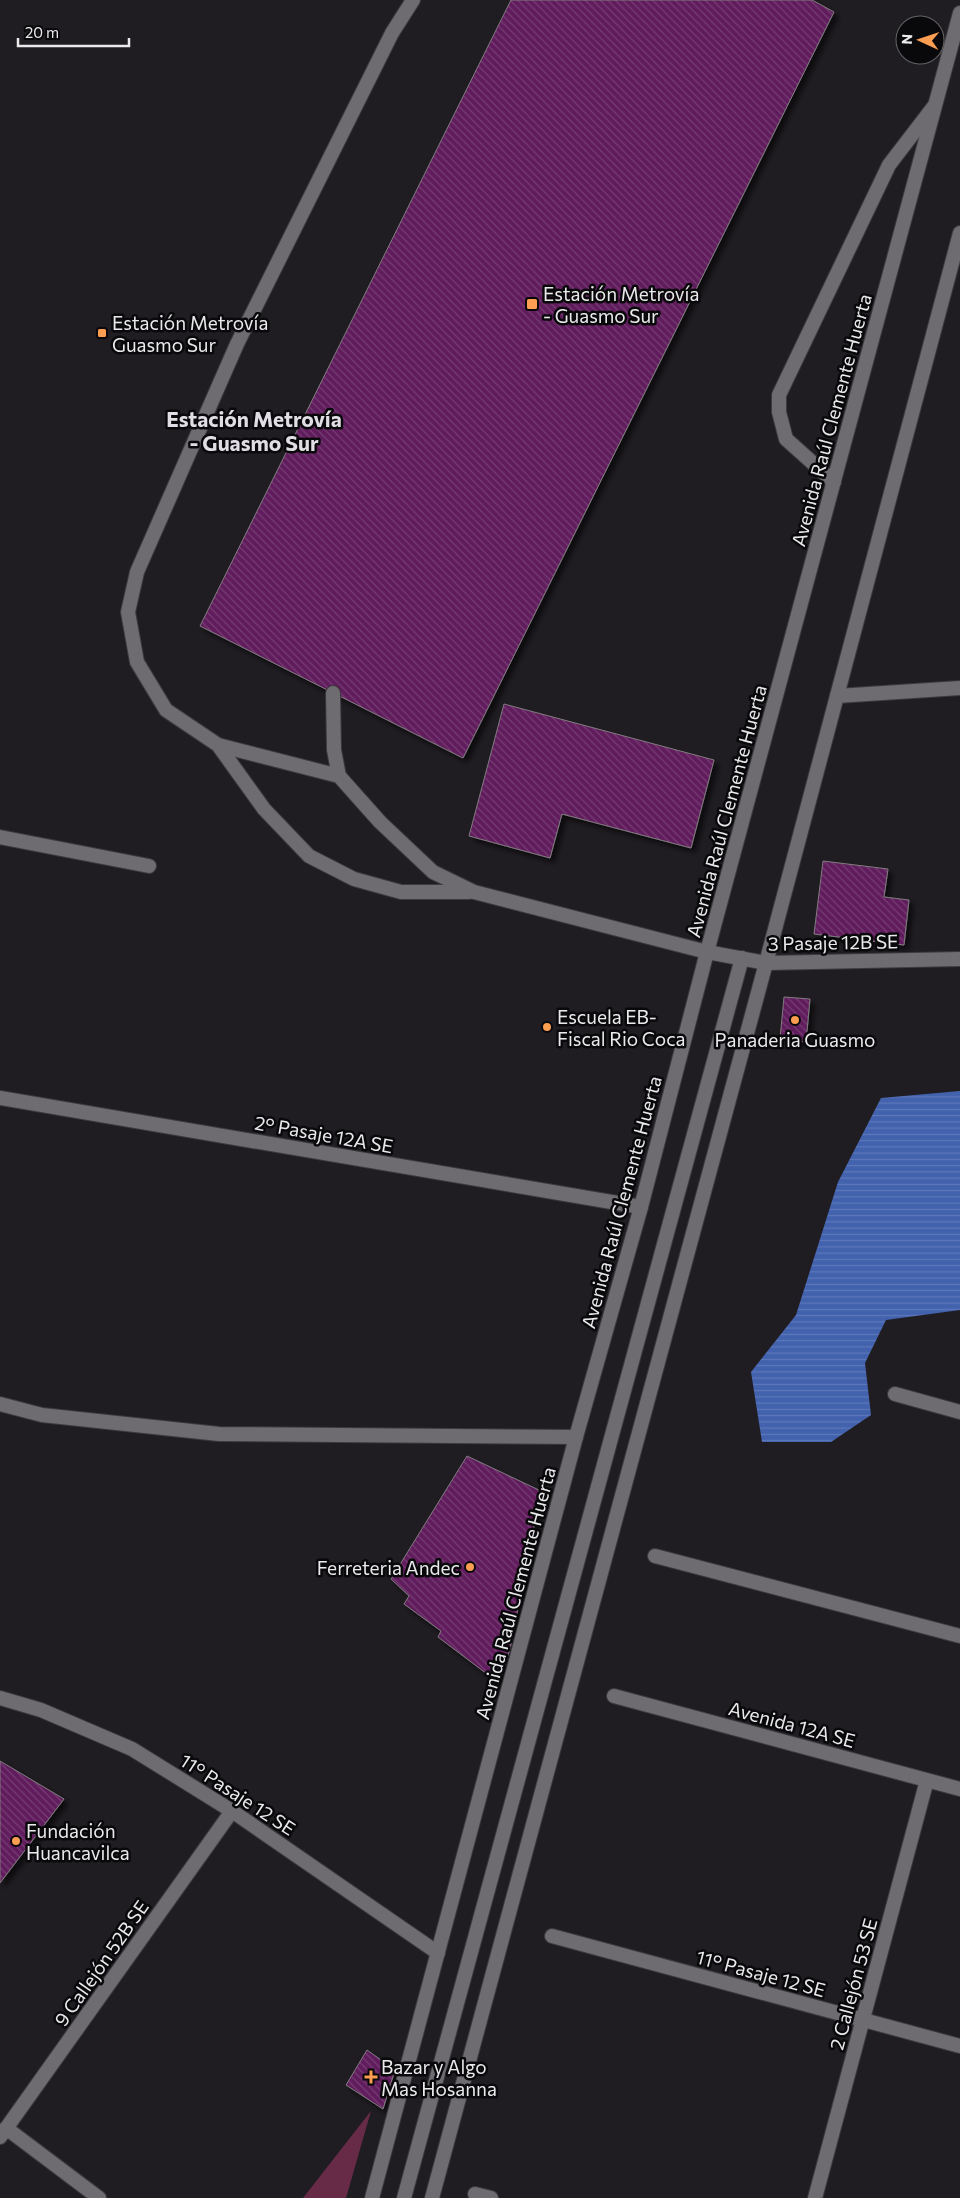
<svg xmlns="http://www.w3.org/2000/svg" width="960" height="2198" font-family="Commissioner,sans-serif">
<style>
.park{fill:#672b48}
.water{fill:url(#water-rules)}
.building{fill:url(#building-back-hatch);stroke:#817c80;filter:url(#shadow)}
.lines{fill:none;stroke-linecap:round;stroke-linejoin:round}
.service-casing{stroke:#3b3a3d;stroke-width:16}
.minor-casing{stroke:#3b3a3d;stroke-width:16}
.tertiary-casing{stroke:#3b3a3d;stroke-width:16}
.service{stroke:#6e6b71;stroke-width:14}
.minor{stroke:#6e6b71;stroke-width:14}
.tertiary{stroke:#6e6b71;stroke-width:14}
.poi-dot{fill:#fb9e51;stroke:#09080a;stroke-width:2}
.labels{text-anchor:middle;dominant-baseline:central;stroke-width:5;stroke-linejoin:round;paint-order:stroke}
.poi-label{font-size:19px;fill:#eae9ec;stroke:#09080a;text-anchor:start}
.street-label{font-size:19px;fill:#eae9ec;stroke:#09080a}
.quarter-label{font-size:21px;font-weight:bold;fill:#e1dde4;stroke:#09080a}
</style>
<defs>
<pattern id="water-rules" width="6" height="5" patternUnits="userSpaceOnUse" patternTransform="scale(1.25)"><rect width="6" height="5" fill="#4262ae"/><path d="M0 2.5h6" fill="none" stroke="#5d78b9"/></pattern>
<pattern id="building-back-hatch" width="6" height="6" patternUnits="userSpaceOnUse" patternTransform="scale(1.25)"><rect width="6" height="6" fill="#601d5c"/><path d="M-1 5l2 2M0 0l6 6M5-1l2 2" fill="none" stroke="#773e74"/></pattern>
<filter id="shadow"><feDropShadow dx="4.5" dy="4.5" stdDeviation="2.5" flood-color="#0009"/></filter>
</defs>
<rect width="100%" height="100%" fill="#201d22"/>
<!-- park -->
<path class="park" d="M371,2111l-25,87h-43z"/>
<!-- water -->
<path class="water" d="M960,1091v219l-74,10 -21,43 6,52 -40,27h-69l-11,-70 45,-57 42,-133 43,-84z"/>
<!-- building -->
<path class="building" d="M511,0h301l22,12 -371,746 -263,-132z
M504,704l210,56 -23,88 -129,-34 -12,44 -81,-22z
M823,861l65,8 -4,28 25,3 -5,45 -90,-11z
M784,997l26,2 -4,43 -26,-3z
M467,1456l74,35 -31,158 -11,34 -61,-46 3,-6 -37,-27 5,-8 -18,-17z
M0,1761l64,38 -64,84z
M367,2050l28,20 -12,39 -37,-24z"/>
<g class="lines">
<!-- service casing -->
<g class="service-casing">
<path id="service" d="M834,482l-48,-43 -7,-27v-17l110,-230 46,-60
M333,693l1,57 5,26 41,46 53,50 41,20 233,60
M218,745l46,64 45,47 45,23 47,13h68
M339,776l-121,-31 -52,-35 -29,-48 -9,-50 9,-40 100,-228 155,-311 21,-33
M404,2198l338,-1240
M432,2198l334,-1235 194,-730"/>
</g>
<!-- minor casing -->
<g class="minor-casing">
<path id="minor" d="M837,696l123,-8
M0,837l149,29
M707,952l59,11 194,-4
M0,1098l641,109
M895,1394l65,18
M0,1404l42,11 177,19 357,3
M655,1556l305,80
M614,1696l346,93
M0,1698l41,12 91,39 100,62 206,142
M552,1936l408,110
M6,2128l93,70
M0,2137l232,-326
M475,2194l16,4
M815,2198l112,-418"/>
</g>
<!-- tertiary casing -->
<g class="tertiary-casing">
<path id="tertiary" d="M372,2198l204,-761 65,-230 66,-255 253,-939"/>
</g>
<!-- service -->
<use href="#service" class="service"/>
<!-- minor -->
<use href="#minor" class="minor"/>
<!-- tertiary -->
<use href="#tertiary" class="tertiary"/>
</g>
<!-- markers -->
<g class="poi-dot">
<rect x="526" y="298" width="12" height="12" rx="2.5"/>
<rect x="97" y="328" width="10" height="10" rx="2.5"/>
<circle cx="795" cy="1020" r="5"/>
<circle cx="547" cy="1027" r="5"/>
<circle cx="470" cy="1567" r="5"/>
<circle cx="16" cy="1841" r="5"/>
<path d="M368.5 2069.5h5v5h5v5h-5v5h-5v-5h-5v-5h5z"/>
</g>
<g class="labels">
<!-- poi labels -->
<g class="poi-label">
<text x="543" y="293">Estación Metrovía<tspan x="543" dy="22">- Guasmo Sur</tspan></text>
<text x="112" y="322">Estación Metrovía<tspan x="112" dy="22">Guasmo Sur</tspan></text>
<text x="557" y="1016">Escuela EB-<tspan x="557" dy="22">Fiscal Rio Coca</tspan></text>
<text x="795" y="1039" text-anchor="middle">Panaderia Guasmo</text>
<text x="460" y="1567" text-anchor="end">Ferreteria Andec</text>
<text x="26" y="1830">Fundación<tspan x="26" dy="22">Huancavilca</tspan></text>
<text x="381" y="2066">Bazar y Algo<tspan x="381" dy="22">Mas Hosanna</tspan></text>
</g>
<!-- street labels -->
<g class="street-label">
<text transform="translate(831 420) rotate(-75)">Avenida Raúl Clemente Huerta</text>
<text transform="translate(726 811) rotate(-75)">Avenida Raúl Clemente Huerta</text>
<text transform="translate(833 942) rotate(-1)">3 Pasaje 12B SE</text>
<text transform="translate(324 1134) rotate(10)">2° Pasaje 12A SE</text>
<text transform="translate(621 1202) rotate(-75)">Avenida Raúl Clemente Huerta</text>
<text transform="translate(515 1593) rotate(-75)">Avenida Raúl Clemente Huerta</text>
<text transform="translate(792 1724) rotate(15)">Avenida 12A SE</text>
<text transform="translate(238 1794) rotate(33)">11° Pasaje 12 SE</text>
<text transform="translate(101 1963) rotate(-55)">9 Callejón 52B SE</text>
<text transform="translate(761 1973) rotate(15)">11° Pasaje 12 SE</text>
<text transform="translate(853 1984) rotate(-75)">2 Callejón 53 SE</text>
</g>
<!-- quarter labels -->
<g class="quarter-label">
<text x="254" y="418">Estación Metrovía<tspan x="254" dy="24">- Guasmo Sur</tspan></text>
</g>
</g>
<!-- north arrow -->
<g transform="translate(920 40) rotate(273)"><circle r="24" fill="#09080a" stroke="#636264"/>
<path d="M0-4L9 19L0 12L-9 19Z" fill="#fb9e51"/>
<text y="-8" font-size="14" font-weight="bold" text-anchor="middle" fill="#eae9ec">N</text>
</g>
<!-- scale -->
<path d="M18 38v8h111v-8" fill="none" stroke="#eae9ec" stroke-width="2.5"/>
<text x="25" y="38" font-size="15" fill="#eae9ec" stroke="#09080a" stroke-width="4" paint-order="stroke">20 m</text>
</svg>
